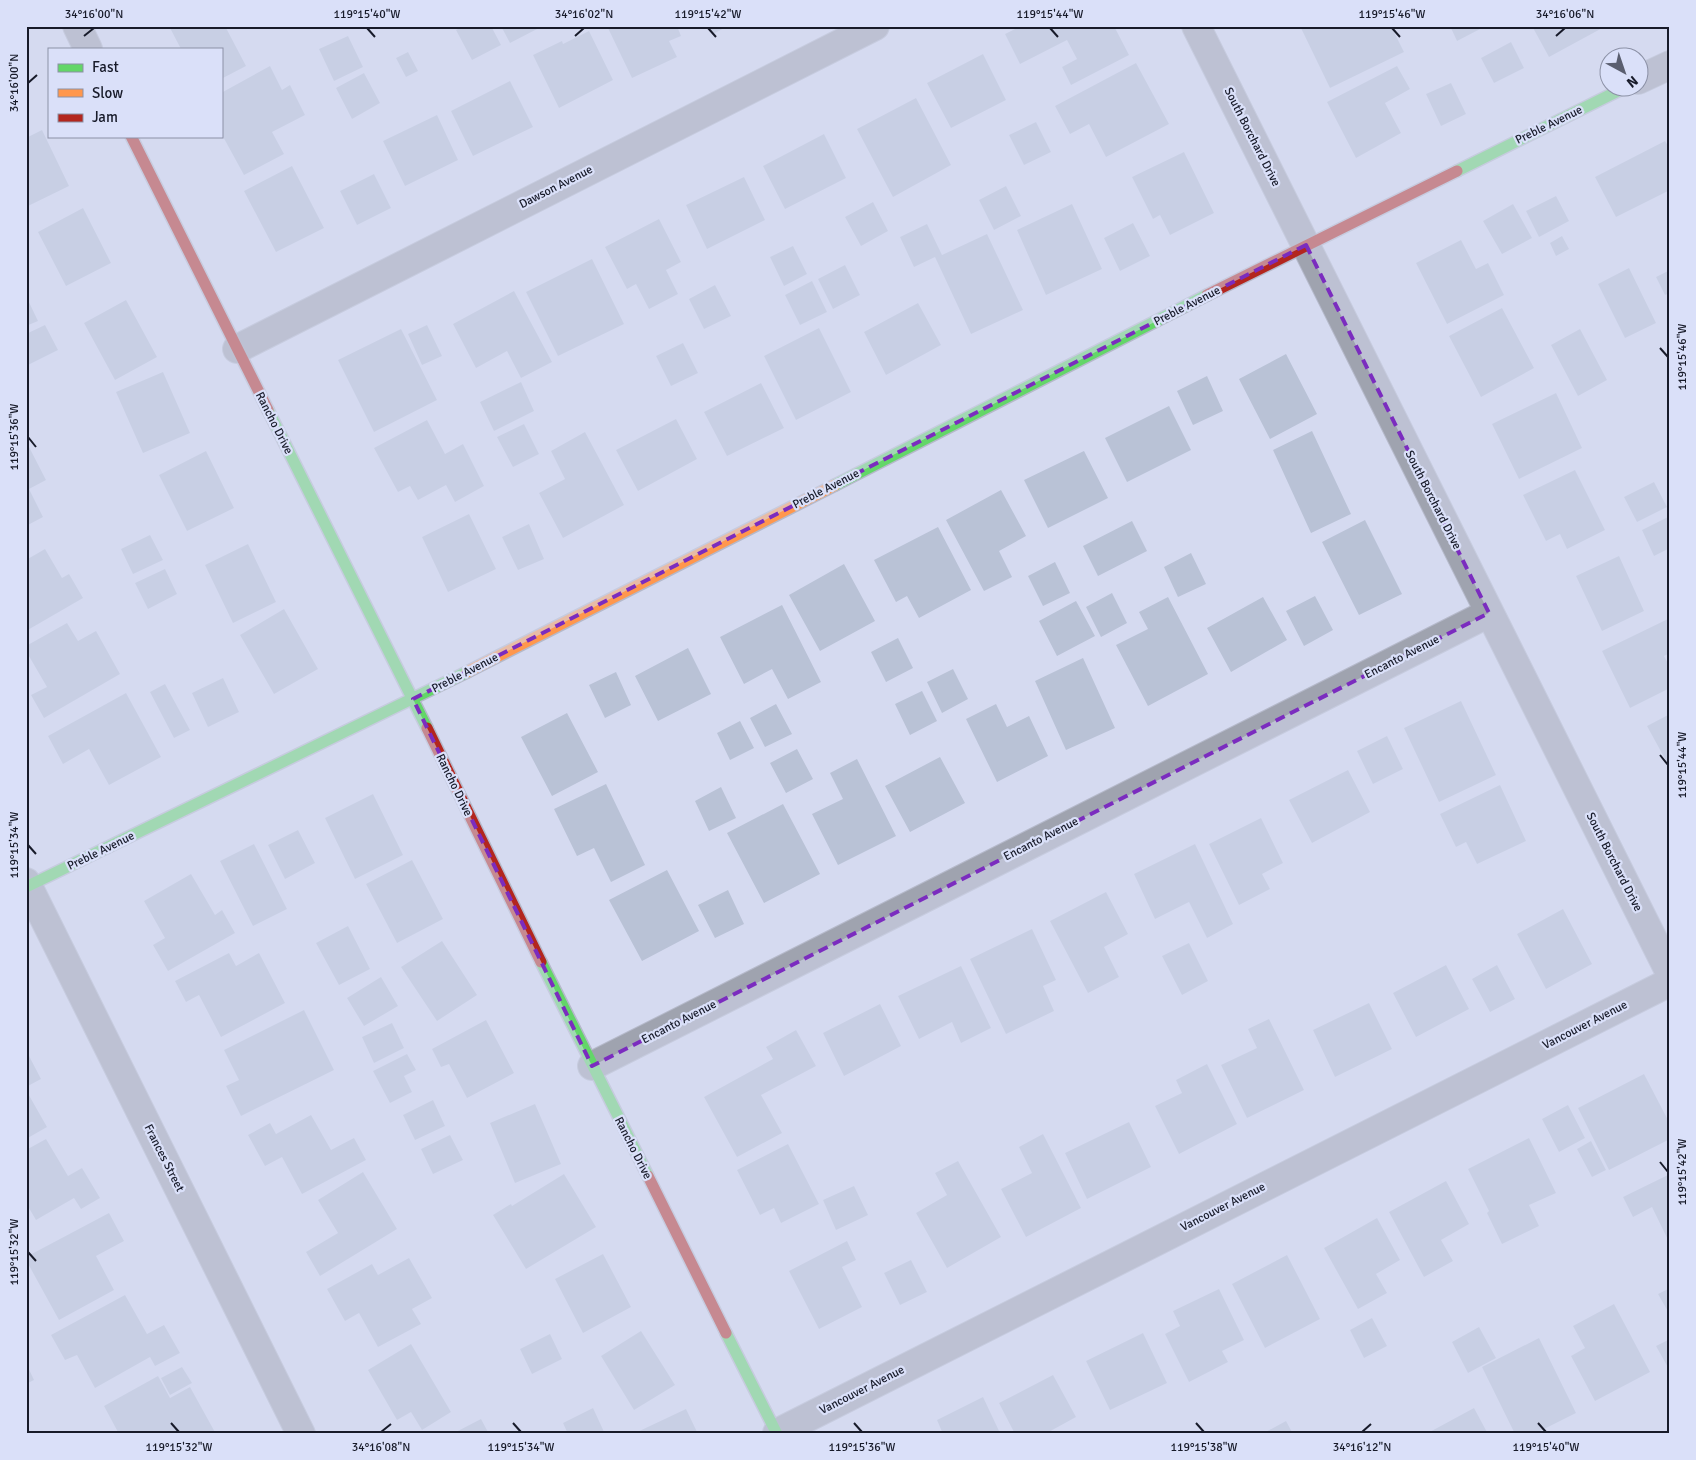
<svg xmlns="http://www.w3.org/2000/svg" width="1696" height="1460" font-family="Signika,sans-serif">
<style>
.building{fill:#b9c2d6}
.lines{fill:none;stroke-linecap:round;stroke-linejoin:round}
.street-casing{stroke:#b5b9ca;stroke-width:30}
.fast-casing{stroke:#b5b9ca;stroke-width:14}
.slow-casing{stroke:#b5b9ca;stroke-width:14}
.jam-casing{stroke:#b5b9ca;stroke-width:14}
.street{stroke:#9fa3af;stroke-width:28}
.fast{stroke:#63d668;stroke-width:11}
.slow{stroke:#ff974d;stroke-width:11}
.jam{stroke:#b3261e;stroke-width:11}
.marked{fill:none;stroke:#7b2cbf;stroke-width:4;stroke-dasharray:10 6;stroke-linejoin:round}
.ticks{fill:none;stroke:#181b2a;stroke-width:2}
.labels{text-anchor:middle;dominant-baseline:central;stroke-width:4.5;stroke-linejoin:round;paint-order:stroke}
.street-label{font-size:12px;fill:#181b2a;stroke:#dae0f9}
.neatline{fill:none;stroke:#181b2a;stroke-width:2}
.ticks-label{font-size:12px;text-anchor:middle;fill:#181b2a}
</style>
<rect width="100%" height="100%" fill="#d5daf0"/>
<!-- building -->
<path class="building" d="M169,26h56l21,40 -25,13v-30h-40z
M463,26h28l10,19 -29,15 -16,-30z
M501,26h37l1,2 -29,15z
M607,26h70l4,10 -12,5 8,16 -45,21z
M709,26h19l-15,8z
M1021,26h93l15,29 -58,30 -9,-18 15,-8 -10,-19 -47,24 -15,-30z
M1300,26h91l13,26 -74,36z
M1450,26h31l1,2 -25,13z
M1532,26h74l-57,31z
M589,31l24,49 -54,28 -26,-53 29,-14 1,3z
M348,36l15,31 -29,14 -15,-32z
M1511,42l13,26 -30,15 -13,-25z
M408,52l10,19 -12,6 -10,-19z
M983,54l23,46 -55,28 -24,-45z
M1136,63l33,61 -63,33 -17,-33 -19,10 -15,-28z
M270,66l12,24 8,-5 15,30 -33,17 12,22 -40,21 -23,-42v-40z
M1397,66l13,23 -25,14 16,30 -45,25 -29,-56z
M364,73l16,30 -28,16 -16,-31z
M510,81l23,46 -60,29 -22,-45z
M1451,83l15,31 -25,12 -15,-32z
M916,98l35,67 -58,32 -36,-68z
M437,115l21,45 -53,26 -22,-45z
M1036,122l15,30 -27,13 -15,-30z
M42,130l27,56 -43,21v-69z
M824,134l22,44 -61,31 -22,-43z
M1665,141l5,8v41l-54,27 -21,-40z
M1184,152l30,61 -44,22 -10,-20 -7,4 -21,-42z
M292,166l32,62 -48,24 -32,-61z
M374,174l17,34 -34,17 -17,-34z
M744,177l21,43 -58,29 -21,-44z
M1006,186l15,30 -27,14 -15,-30z
M1556,196l13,25 -30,16 -13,-26z
M873,202l15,29 -27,15 -16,-29z
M1072,204l30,65 -56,26 -29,-65z
M1513,204l19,34 -30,16 -19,-33z
M83,208l28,55 -45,23 -28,-54z
M659,219l22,43 -15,8 12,24 -29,15 -13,-25 -9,5 -22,-42z
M1133,223l17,33 -30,15 -16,-33z
M927,224l15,31 45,-21 36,76 -52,24 -36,-77 -21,10 -14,-30z
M1562,236l7,13 -13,7 -6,-13z
M1461,240l15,29 12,-6 16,32 -57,29 -31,-61z
M793,246l14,28 -23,12 -14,-29z
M592,259l32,65 -66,32 -32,-64z
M845,265l15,30 -27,14 -15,-30z
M1629,268l27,55 -31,15 -27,-54z
M1670,270v23l-5,2 -9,-18z
M812,281l15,31 -27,13 -15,-30z
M715,285l16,31 -27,13 -15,-30z
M514,291l38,71 -31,16 -14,-27 -31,17 -23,-44z
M26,296l12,25 -12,5z
M126,300l31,57 -42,23 -31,-57z
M918,303l23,42 -55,30 -22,-43z
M1502,308l32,60 -53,29 -32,-61z
M45,325l13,25 -30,15 -2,-4v-27z
M427,325l15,31 -20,9 -14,-31z
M819,328l32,64 -55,28 -32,-64z
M401,329l36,71 -63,32 -36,-72z
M1580,329l27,51 -29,16 -27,-51z
M683,343l15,30 -27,13 -15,-30z
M1286,354l31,60 -47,25 -31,-60z
M163,372l27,61 -47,20 -27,-61z
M1207,376l16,35 -30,14 -16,-34z
M521,382l13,29 -40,20 -14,-29z
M761,383l23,45 -57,28 -23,-44z
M1556,393l26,55 -63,31 -27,-55z
M1169,406l22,44 -64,32 -22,-44z
M676,419l21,40 -59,32 -22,-41z
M427,420l18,34 18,-10 21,42 -29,16 -9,-17 -28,15 -8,-14 -12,6 -24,-44z
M524,424l15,30 -26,13 -16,-30z
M1312,431l39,83 -40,19 -38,-83z
M585,432l39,73 -61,33 -24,-45 26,-14 -14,-28z
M28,445l18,35 -17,9 14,28 -17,9v-80z
M206,451l28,57 -47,23 -28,-56z
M1084,451l24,47 -60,30 -24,-48z
M1575,470l30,60 -38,19 -7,-15 -14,7 -23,-46z
M1654,482l13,25 -30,15 -13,-25z
M1001,490l25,46 -27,15 13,26 -28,14 -38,-71z
M469,514l27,55 -48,23 -26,-55z
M1670,516v32l-16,8 -12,-26z
M1365,520l37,74 -43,21 -37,-73z
M1132,521l15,30 -49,25 -15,-30z
M529,524l15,35 -26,11 -16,-33z
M938,527l33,63 -52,28 -12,-22 -11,6 -22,-42z
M150,535l13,25 -30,14 -12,-25z
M248,544l28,58 -43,21 -28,-58z
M45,549l17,29 7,-4 14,24 -57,33v-71z
M1191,553l15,31 -28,13 -14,-30z
M1619,556l25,55 -42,20 -26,-55z
M1055,562l15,31 -27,13 -15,-30z
M844,564l31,57 -55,30 -31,-56z
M165,569l12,25 -29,15 -13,-26z
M1112,593l15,30 -26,14 -15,-30z
M1315,596l18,34 -29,16 -18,-35z
M1168,597l40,77 -60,32 -32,-61 32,-16 -9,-17z
M1263,597l24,43 -56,32 -24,-44z
M1076,601l19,35 -38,20 -18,-35z
M782,605l39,77 -33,17 -16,-30 -28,15 -24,-47z
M284,609l34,60 -44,25 -34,-59z
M1670,618v35l-6,3 6,11v21l-40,20 -28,-57z
M67,623l11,18 18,-10 24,43 -76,44 -13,-23 16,-8 -21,-36v-5z
M898,638l15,30 -27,14 -15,-30z
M688,648l23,46 -53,27 -23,-45z
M1083,658l32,70 -49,22 -31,-69z
M953,669l15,30 -26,14 -15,-31z
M616,672l15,33 -26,13 -16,-33z
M223,678l16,34 -31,15 -16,-34z
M165,684l25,46 -16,8 -24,-46z
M922,691l15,30 -27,14 -15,-31z
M126,693l35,64 -52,28 -20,-36 -26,15 -15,-28z
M1461,701l35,74 -57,27 -35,-74z
M776,704l16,30 -27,13 -15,-29z
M996,704l11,23 22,-11 19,40 -51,26 -31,-63z
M567,713l31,59 -46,24 -31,-59z
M1670,714v54l-23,-42z
M740,721l14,27 -24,12 -13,-27z
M1387,736l16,33 -30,15 -16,-33z
M797,749l16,30 -27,14 -16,-30z
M940,757l25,46 -55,29 -25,-46z
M857,759l39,77 -58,29 -26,-51 31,-15 -13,-26z
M1348,770l22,42 -58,31 -23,-43z
M606,784l39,81 -34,17 -17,-34 -17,8 -23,-47z
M1500,785l26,56 -49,23 -11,-22 -10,5 -16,-33z
M721,787l15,31 -27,13 -14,-30z
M373,794l30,61 -48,24 -30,-61z
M783,804l37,70 -56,29 -37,-70z
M1261,818l22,45 -21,11 8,15 -31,16 -30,-61z
M298,830l17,33 -30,16 -17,-34z
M254,844l33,65 -34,17 -33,-65z
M1195,844l38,80 -26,14 -18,-36 -34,17 -21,-45z
M412,860l31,59 -46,24 -31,-59z
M667,870l32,61 -57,30 -33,-61z
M191,874l24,41 7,-5 13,23 -67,38 -15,-26 12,-7 -21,-37z
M728,890l16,34 -29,14 -17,-33z
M1106,892l22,42 -24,13 15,30 -31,16 -38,-72z
M1563,909l29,55 -46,25 -29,-55z
M348,926l22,43 -31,16 -23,-42z
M1032,929l24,51 -13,6 11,25 -48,23 -36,-75z
M442,941l35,54 -40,26 -36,-54z
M1189,943l19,38 -26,14 -20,-39z
M229,953l7,13 23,-13 26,50 -64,34 -22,-42 -13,7 -11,-21z
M1446,965l23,44 -53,28 -23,-44z
M1497,965l18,34 -25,13 -18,-33z
M961,966l30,62 -30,15 -9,-21 -33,17 -21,-43z
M381,977l17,29 -34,20 -17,-28z
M1369,1003l23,46 -57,28 -22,-47z
M880,1004l21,42 -57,30 -21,-43z
M304,1010l30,60 -93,46 -15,-30 13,-6 -15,-30z
M1269,1019l35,71 -57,28 -26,-53 36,-17 -9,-19z
M486,1020l28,53 -47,25 -18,-34 -8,3 -9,-18z
M392,1023l12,25 -30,15 -12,-26z
M796,1030l20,36 -55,29 21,38 -45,24 -33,-60 69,-38 -7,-12z
M28,1054l13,25 -15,8v-32z
M407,1054l9,16 -12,6 8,16 -22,11 -17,-32z
M1207,1064l30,60 -58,30 -24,-48 27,-13 -6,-13z
M1644,1074l26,50v15l-61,31 -31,-62z
M26,1090l21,37 -21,12z
M433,1100l12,26 -30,14 -12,-25z
M535,1104l26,60 -46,19 -25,-60z
M1568,1105l17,33 -26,14 -17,-33z
M311,1115l20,35 23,-12 12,22 -64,34 -20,-37 -17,9 -17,-31 22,-12 6,11z
M1129,1122l22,45 -64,32 -22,-46z
M1043,1134l38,74 -55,29 -25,-48 31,-16 -13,-26z
M450,1135l13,25 -30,14 -12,-25z
M1529,1138l27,55 -27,12 10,21 -37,18 -15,-31 2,-2 -21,-42z
M46,1139l22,37 14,-8 18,30 -19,11 -7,-11 -38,22 -10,-17v-53z
M1591,1141l15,29 -14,7 -15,-28z
M788,1144l31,60 -38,19 -7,-15 -14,7 -23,-45z
M958,1161l43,76 -54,31 -31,-55 31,-18 -12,-22z
M363,1172l34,57 -77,47 -14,-24 32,-19 -20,-33z
M564,1174l32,53 -70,42 -33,-54 18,-11 1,2z
M1670,1174v70l-18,-37 -19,10 -10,-20z
M1446,1181l23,43 -28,16 12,21 -29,16 -35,-65z
M854,1186l14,29 -32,15 -13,-30z
M109,1213l15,28 -28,15 18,34 -55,30 -33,-60v-3z
M1377,1218l23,42 -24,14 11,19 -29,16 -34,-61z
M847,1241l9,19 -14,7 20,40 -43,22 -30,-58z
M603,1254l28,53 -48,26 -28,-54z
M1287,1255l33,64 -55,29 -33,-64z
M409,1258l23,40 -20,11 9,15 -43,23 -19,-34 -14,8 -18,-32 45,-25 6,11z
M911,1260l16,32 -27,13 -16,-32z
M1670,1288v27l-12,-21z
M1219,1289l25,51 -22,11 6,11 -39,20 -24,-48 15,-8 -7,-15z
M125,1295l22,39 17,-9 16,28 -25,13 -5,-9 -55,31 -18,-33 -12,5 -14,-25z
M1614,1304l36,68 -55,29 -24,-45 14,-8 -12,-22z
M1372,1318l15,28 -23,12 -14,-28z
M1479,1327l17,31 -28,15 -16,-31z
M641,1331l34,54 -41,25 -33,-54z
M1143,1333l24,50 -57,27 -24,-49z
M550,1334l12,25 -30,15 -12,-25z
M1539,1338l37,75 -42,21h-19l-33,-67z
M1670,1339v32l-14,-25z
M411,1344l40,68 -29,18 -11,-18 -14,8 -29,-50z
M26,1363l8,17 -8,4z
M182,1367l10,16 -22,12 -9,-17z
M1053,1375l23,42 -31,17h-30l-16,-31z
M158,1376l12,22 20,-11 26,47h-97l-15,-28z
M983,1397l17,36 -57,1 -6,-14z
M593,1408l12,26h-37l-5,-11z
M1474,1408l14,26h-62z
M686,1409l12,25h-65z
M481,1419l8,15h-37z
M1286,1421l7,13h-31z"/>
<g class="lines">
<!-- street casing -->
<g class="street-casing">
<path id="street" d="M77,26l11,23
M1196,26l474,947
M1638,80l32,-15
M237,349l638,-323
M26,882l275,552
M592,1066l897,-453
M777,1433l893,-451"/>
</g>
<!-- fast casing -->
<g class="fast-casing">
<path id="fast" d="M1457,171l167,-83
M268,410l159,318
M835,485l372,-190
M26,887l441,-215
M541,962l107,214
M726,1333l51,101"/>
</g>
<!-- slow casing -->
<g class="slow-casing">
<path id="slow" d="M467,672l368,-187"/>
</g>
<!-- jam casing -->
<g class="jam-casing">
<path id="jam" d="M131,136l137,274
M1207,295l250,-124
M427,728l114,234
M648,1176l78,157"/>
</g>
<!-- street -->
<use href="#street" class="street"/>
<!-- fast -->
<use href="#fast" class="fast"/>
<!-- slow -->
<use href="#slow" class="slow"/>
<!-- jam -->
<use href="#jam" class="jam"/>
</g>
<!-- marked area -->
<path d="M0 0H1696V1460H0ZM1306,245l183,368 -897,453 -179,-367z" fill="#d5daf0" fill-opacity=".55" fill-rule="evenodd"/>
<path class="marked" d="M1306,245l183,368 -897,453 -179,-367z"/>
<!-- ticks -->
<path class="ticks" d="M367,28l8,9M708,28l8,9M1050,28l8,9M1392,28l8,9M84,36l10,-8M575,36l9,-8M1556,36l9,-8M28,83l9,-8M1660,348l8,9M28,437l8,10M1660,755l8,10M28,845l8,9M1660,1162l8,10M28,1252l8,9M171,1423l8,9M513,1423l8,9M854,1423l8,9M1196,1423l8,9M1538,1423l8,9M381,1432l10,-8M1362,1432l9,-8"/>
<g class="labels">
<!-- street labels -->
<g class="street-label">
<text transform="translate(1549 125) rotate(-26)">Preble Avenue</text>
<text transform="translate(1252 137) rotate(63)">South Borchard Drive</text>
<text transform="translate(556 187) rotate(-27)">Dawson Avenue</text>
<text transform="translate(1187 306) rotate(-27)">Preble Avenue</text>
<text transform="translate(274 423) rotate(63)">Rancho Drive</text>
<text transform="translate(826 489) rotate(-27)">Preble Avenue</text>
<text transform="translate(1433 500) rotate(63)">South Borchard Drive</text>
<text transform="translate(1402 657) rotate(-27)">Encanto Avenue</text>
<text transform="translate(465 673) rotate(-27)">Preble Avenue</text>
<text transform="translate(454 785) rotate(64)">Rancho Drive</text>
<text transform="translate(1041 839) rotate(-27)">Encanto Avenue</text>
<text transform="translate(101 851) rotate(-26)">Preble Avenue</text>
<text transform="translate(1614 862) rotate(63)">South Borchard Drive</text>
<text transform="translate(679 1022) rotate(-27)">Encanto Avenue</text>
<text transform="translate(1585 1025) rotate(-27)">Vancouver Avenue</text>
<text transform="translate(633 1148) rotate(63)">Rancho Drive</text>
<text transform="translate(164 1158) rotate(63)">Frances Street</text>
<text transform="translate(1223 1207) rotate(-27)">Vancouver Avenue</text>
<text transform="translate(862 1390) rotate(-27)">Vancouver Avenue</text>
</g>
</g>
<!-- border -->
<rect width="1696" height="1460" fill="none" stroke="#dae0f9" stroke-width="55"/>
<!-- legend -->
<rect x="48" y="48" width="175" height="90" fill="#dae0f9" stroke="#8c91a6"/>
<rect x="58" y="64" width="25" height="8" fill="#63d668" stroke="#8c91a6"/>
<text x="92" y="72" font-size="15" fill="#181b2a">Fast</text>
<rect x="58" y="89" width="25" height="8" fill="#ff974d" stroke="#8c91a6"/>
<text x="92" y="98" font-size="15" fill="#181b2a">Slow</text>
<rect x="58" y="114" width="25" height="8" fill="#b3261e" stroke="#8c91a6"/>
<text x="92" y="122" font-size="15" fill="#181b2a">Jam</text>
<!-- north arrow -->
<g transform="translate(1624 72) rotate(140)"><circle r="24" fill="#dae0f9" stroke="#8c91a6"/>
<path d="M0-4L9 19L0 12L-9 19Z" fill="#5a5e6f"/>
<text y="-8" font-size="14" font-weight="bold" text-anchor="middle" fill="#181b2a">N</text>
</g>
<rect x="28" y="28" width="1640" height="1404" class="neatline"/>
<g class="ticks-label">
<text x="94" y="18">34°16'00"N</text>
<text x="367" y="18">119°15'40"W</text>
<text x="584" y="18">34°16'02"N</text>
<text x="708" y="18">119°15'42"W</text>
<text x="1050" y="18">119°15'44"W</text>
<text x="1392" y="18">119°15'46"W</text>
<text x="1565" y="18">34°16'06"N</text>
<text transform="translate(14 83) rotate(-90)" y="4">34°16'00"N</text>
<text transform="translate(1682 357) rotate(-90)" y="4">119°15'46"W</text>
<text transform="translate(14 437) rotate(-90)" y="4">119°15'36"W</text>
<text transform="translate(1682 765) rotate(-90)" y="4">119°15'44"W</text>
<text transform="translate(14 845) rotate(-90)" y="4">119°15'34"W</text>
<text transform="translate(1682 1172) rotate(-90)" y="4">119°15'42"W</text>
<text transform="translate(14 1252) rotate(-90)" y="4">119°15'32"W</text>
<text x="179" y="1451">119°15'32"W</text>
<text x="381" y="1451">34°16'08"N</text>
<text x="521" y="1451">119°15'34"W</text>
<text x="862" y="1451">119°15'36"W</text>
<text x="1204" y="1451">119°15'38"W</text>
<text x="1362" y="1451">34°16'12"N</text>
<text x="1546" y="1451">119°15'40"W</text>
</g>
</svg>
